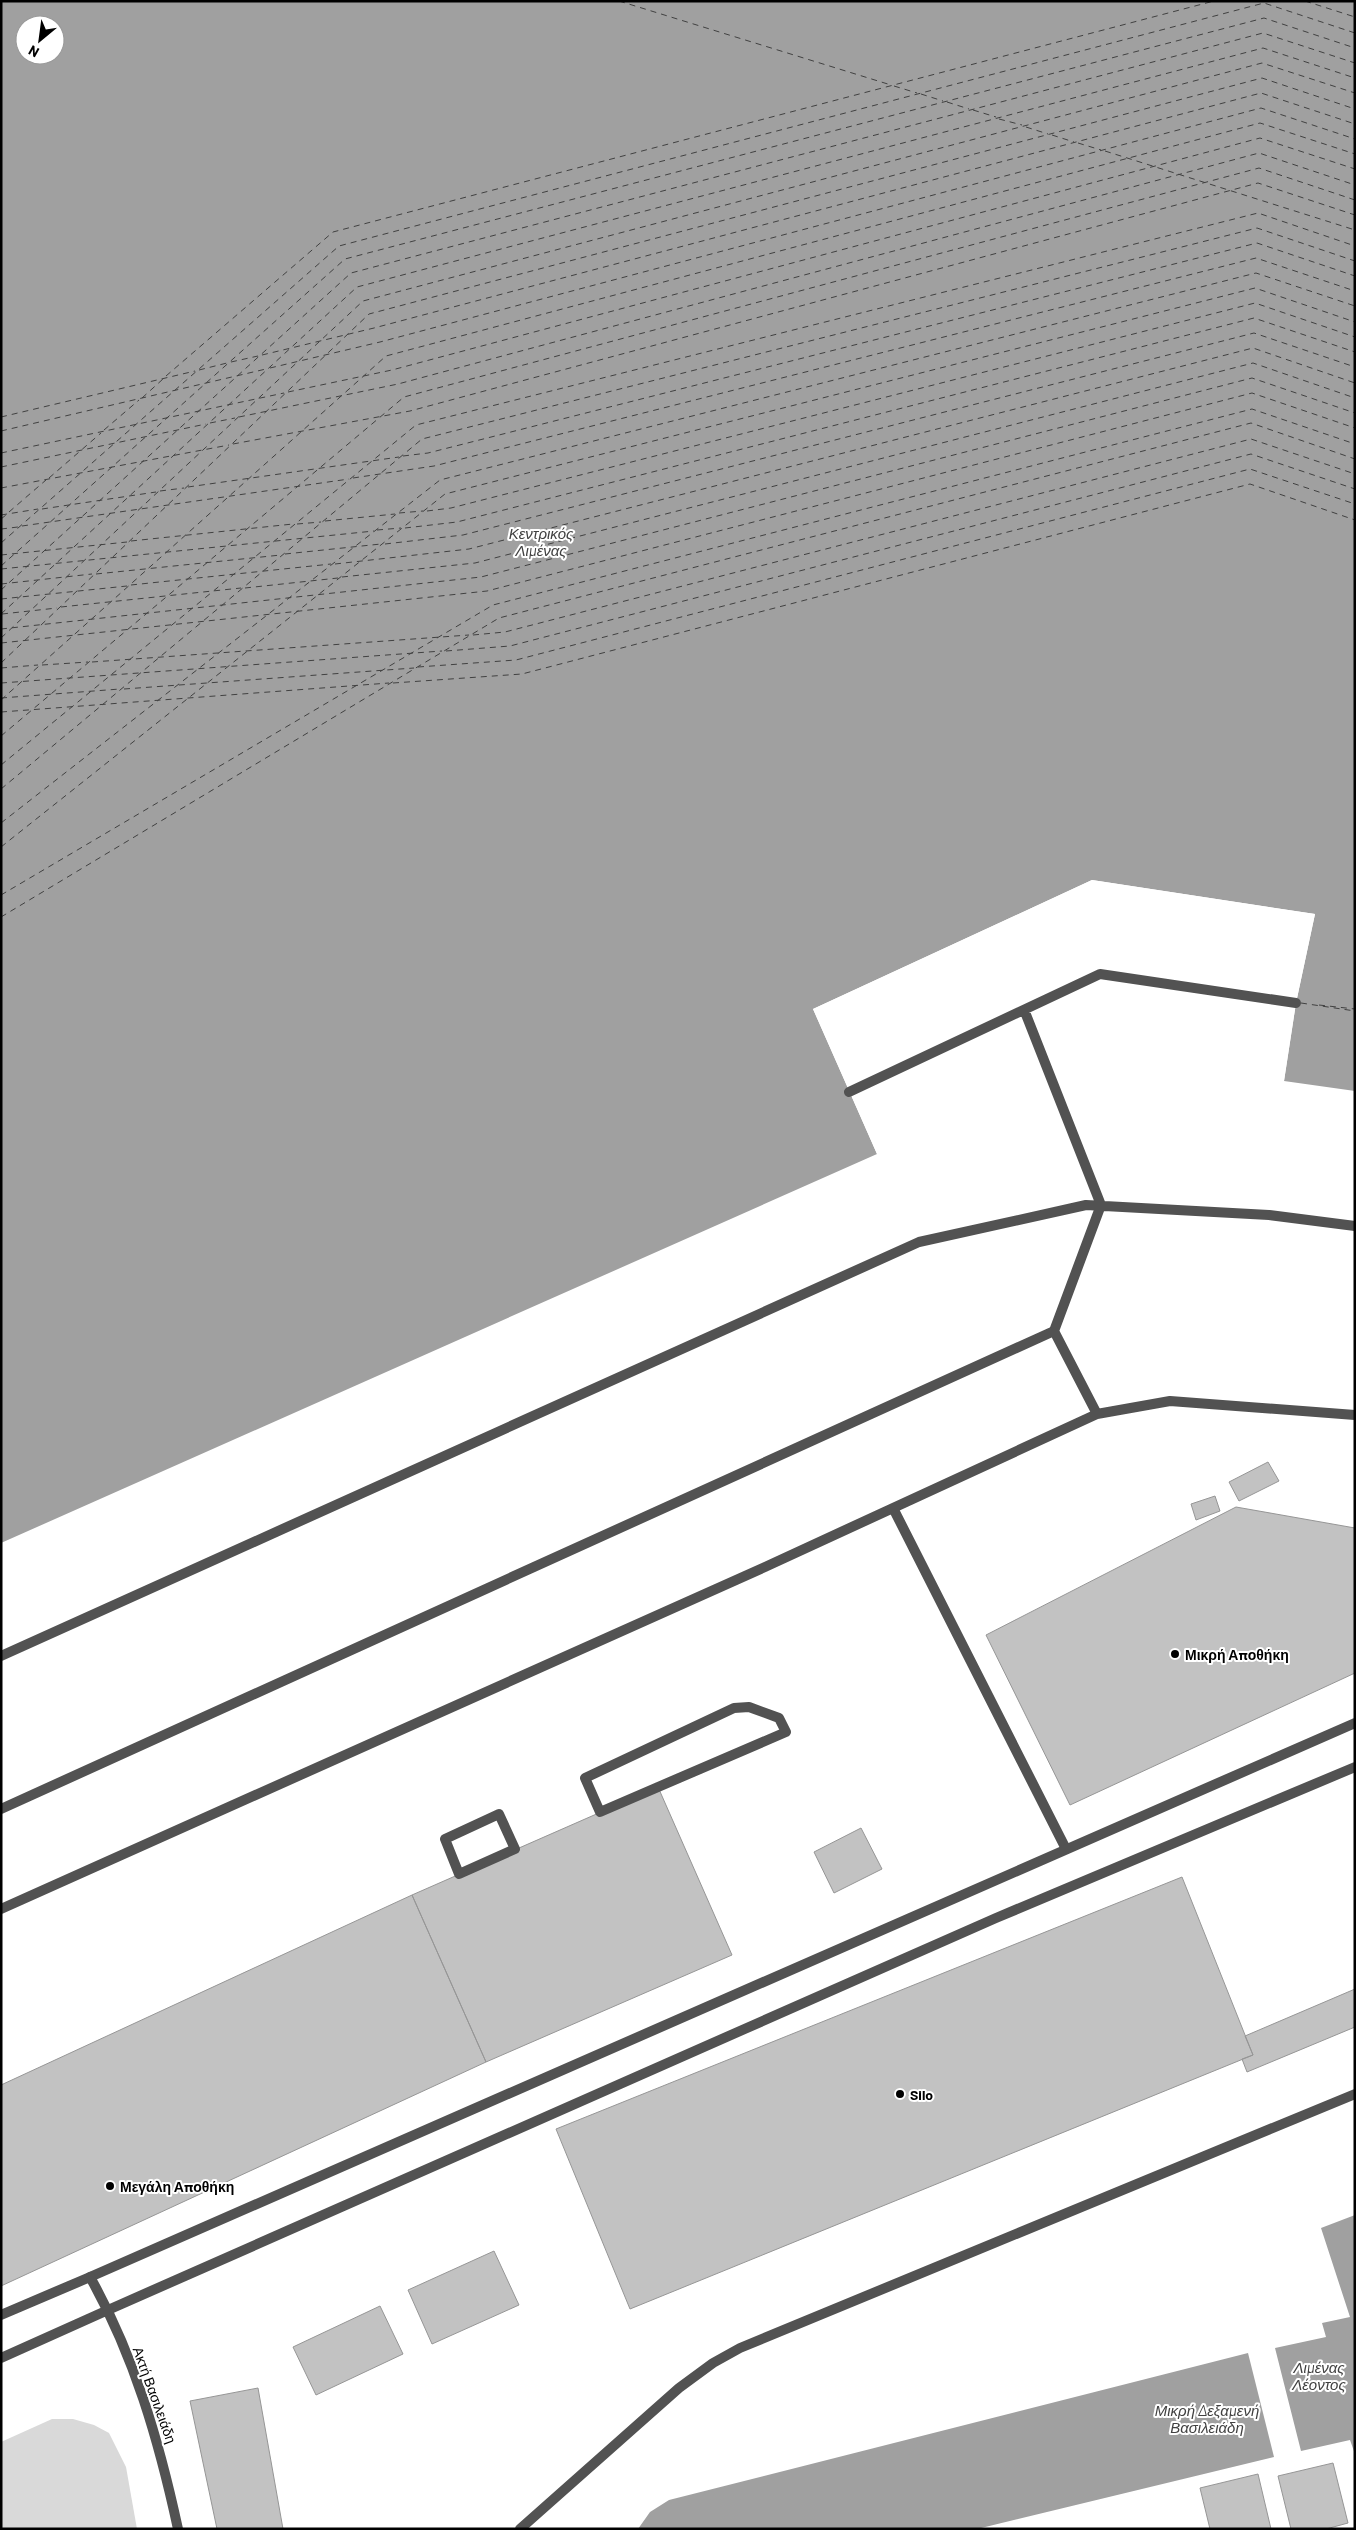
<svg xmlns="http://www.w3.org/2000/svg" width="1356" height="2530" font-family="Barlow,sans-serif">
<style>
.green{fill:#d9d9d9}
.water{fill:#a0a0a0;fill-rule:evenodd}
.pier{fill:#fff}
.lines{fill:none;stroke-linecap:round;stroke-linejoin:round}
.ferry{stroke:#414141;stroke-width:1;stroke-dasharray:6 5;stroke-linecap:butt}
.building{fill:#c2c2c2;stroke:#969696}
.service{stroke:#525252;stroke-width:10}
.pedestrian{stroke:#525252;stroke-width:10}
.minor{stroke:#525252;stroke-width:10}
.tertiary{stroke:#525252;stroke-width:10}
.poi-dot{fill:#000;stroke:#fff;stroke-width:2}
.labels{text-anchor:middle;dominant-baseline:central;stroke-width:4;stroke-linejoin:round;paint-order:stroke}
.poi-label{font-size:14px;font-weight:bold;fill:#000;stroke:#fff;text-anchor:start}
.street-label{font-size:14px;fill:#000;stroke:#fff}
.water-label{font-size:15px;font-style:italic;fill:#414141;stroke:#fff}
</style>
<rect width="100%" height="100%" fill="#fff"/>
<!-- green -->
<path class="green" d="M52,2419h21l21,6 15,8 17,34 11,62h-136v-87z"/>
<!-- water -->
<path class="water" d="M1,1h1354v1090l-71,-10 12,-78 19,-89 -223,-34 -279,129 64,145 -876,389zM25,25h30v30h-30z
M1355,2215v239l-5,-14 -49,11 -26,-103 51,-11 -4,-14 28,-6 -29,-89z
M1248,2353l26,104 -297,72h-339l12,-17 19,-12z"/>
<!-- pier -->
<path class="pier" d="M1092,880l223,34 -19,89 -12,78 -2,1 12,-80 18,-86 -220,-33 -276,127 64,144h-3l-64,-145z"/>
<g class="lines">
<!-- ferry -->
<path class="ferry" d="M619,1l272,84
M1305,1l50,16
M894,86l23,7
M921,94l22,7
M947,102l22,7
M973,110l23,7
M999,119l23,6
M1026,127l22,7
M1052,135l22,7
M1078,143l23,7
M1105,151l250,79
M262,355l112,-27 887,-235 94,31
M231,362l27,-6
M270,368l110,-26 881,-234 94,31
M199,370l28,-7
M166,376l167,-144 881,-231
M288,392l104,-22 868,-232 95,31
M142,398l21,-19
M1,417l194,-46
M239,417l159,-33 861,-231 96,32
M210,423l25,-5
M104,430l35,-30
M1,431l265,-62
M233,444l177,-33 848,-228 97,32
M1,453l283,-60
M403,456l25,-3 829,-210 98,33
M1,467l205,-43
M49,478l52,-45
M353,478l81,-12 822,-208 99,33
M188,487l211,-30
M1,488l228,-43
M160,491l24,-3
M42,509l114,-17
M427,511l24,-3 804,-205 100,34
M9,512l37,-32
M399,513l24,-2
M1,515l37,-6
M1,519l5,-4
M325,521l70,-7
M297,524l24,-2
M22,526l327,-47
M405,528l52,-6 797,-204 101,34
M1,529l17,-2
M377,530l24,-2
M131,541l162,-17
M1,543l338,-297 925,-243 91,30
M385,544l78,-9 791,-202 101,34
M285,554l96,-10
M1,555l126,-13
M335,564l134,-15 784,-201 102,35
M1,566l344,-307 919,-241 91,30
M1,569l373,-38
M96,574l185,-19
M342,577l133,-14 778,-200 102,35
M1,584l91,-10
M131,585l200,-21
M245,588l93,-10
M1,590l350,-317 912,-240 92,30
M1,599l126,-13
M61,607l180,-19
M1,614l356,-327 906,-239 92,30
M2,614l55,-6
M1,629l480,-52 771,-199 103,35
M473,635l32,-3 746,-193 104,35
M1,638l362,-337 899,-238 93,30
M1,643l486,-52 765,-198 103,35
M446,651l64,-5 741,-192 104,35
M92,662l377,-27
M1,663l368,-349 893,-236 93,31
M42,665l46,-3
M418,667l98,-7 734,-191 105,35
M1,668l37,-3
M1,683l441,-32
M393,683l129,-9 728,-190 105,36
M124,689l290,-21
M1,698l119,-9
M1,700l385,-344 874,-233 95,31
M1,712l388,-29
M1,736l403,-339 855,-229 96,32
M1,765l415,-340 842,-212 97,33
M1,789l421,-350 835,-211 98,33
M1,823l439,-343 816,-207 99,33
M1,847l444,-353 810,-206 100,34
M1,895l492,-290 759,-196 103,35
M1,917l498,-299 752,-195 104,36
M1301,1003l54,8
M1319,1005l36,4"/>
</g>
<!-- building -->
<path class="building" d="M1268,1462l11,19 -40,20 -10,-19z
M1215,1496l5,15 -24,9 -5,-16z
M1236,1507l119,21v145l-285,132 -84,-170z
M658,1787l74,168 -246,107 -74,-167z
M861,1828l21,41 -48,24 -20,-41z
M1182,1877l71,178 -623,254 -74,-180z
M412,1895l74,167 -485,224v-201z
M1355,1989v38l-108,45 -5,-13 11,-4 -8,-19z
M494,2251l25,54 -87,39 -24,-54z
M380,2306l23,48 -87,41 -23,-48z
M258,2388l25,141h-66l-27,-128z
M1333,2463l15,60 -22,6h-35l-13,-53z
M1258,2474l13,55h-61l-10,-41z"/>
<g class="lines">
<!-- service -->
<path class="service" d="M1025,1012l76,193 -47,126
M849,1092l251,-118 196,29
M893,1508l173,341
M1,1656l918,-414 167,-37 183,10 86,11
M1,1809l1053,-478 43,83
M1,1909l764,-342 332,-153 73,-13 185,14
M520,2529l159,-141 34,-25 27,-15 615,-254"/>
<!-- pedestrian -->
<path class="pedestrian" d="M749,1707l30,11 7,14 -186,80 -15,-34 149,-70z
M499,1814l16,35 -56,25 -14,-35z"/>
<!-- minor -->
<path class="minor" d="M90,2277l1265,-554
M108,2310l888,-392 359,-151"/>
<!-- tertiary -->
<path class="tertiary" d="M1,2315l89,-38c44,78 69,164 88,252
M1,2358l107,-48"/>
</g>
<!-- markers -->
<g class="poi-dot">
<circle cx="1175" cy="1654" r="5"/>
<circle cx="900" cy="2094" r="5"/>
<circle cx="110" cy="2186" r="5"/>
</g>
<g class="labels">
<!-- poi labels -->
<g class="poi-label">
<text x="1185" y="1654">Μικρή Αποθήκη</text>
<text x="910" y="2094">Silo</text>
<text x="120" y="2186">Μεγάλη Αποθήκη</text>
</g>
<!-- street labels -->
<g class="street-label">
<text transform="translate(155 2395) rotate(70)">Ακτή Βασιλειάδη</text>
</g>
<!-- water labels -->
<g class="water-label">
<text x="541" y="533">Κεντρικός<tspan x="541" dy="17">Λιμένας</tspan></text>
<text x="1319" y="2367">Λιμένας<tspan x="1319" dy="17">Λέοντος</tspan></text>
<text x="1207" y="2410">Μικρή Δεξαμενή<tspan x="1207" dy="17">Βασιλειάδη</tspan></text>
</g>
</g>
<!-- border -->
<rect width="1356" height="2530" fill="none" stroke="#000000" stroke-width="5"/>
<!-- north arrow -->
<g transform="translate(40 40) rotate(209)"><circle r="24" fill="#ffffff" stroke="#999999"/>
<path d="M0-4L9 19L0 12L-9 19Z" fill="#000000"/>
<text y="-8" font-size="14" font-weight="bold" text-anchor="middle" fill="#000000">N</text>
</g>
</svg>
